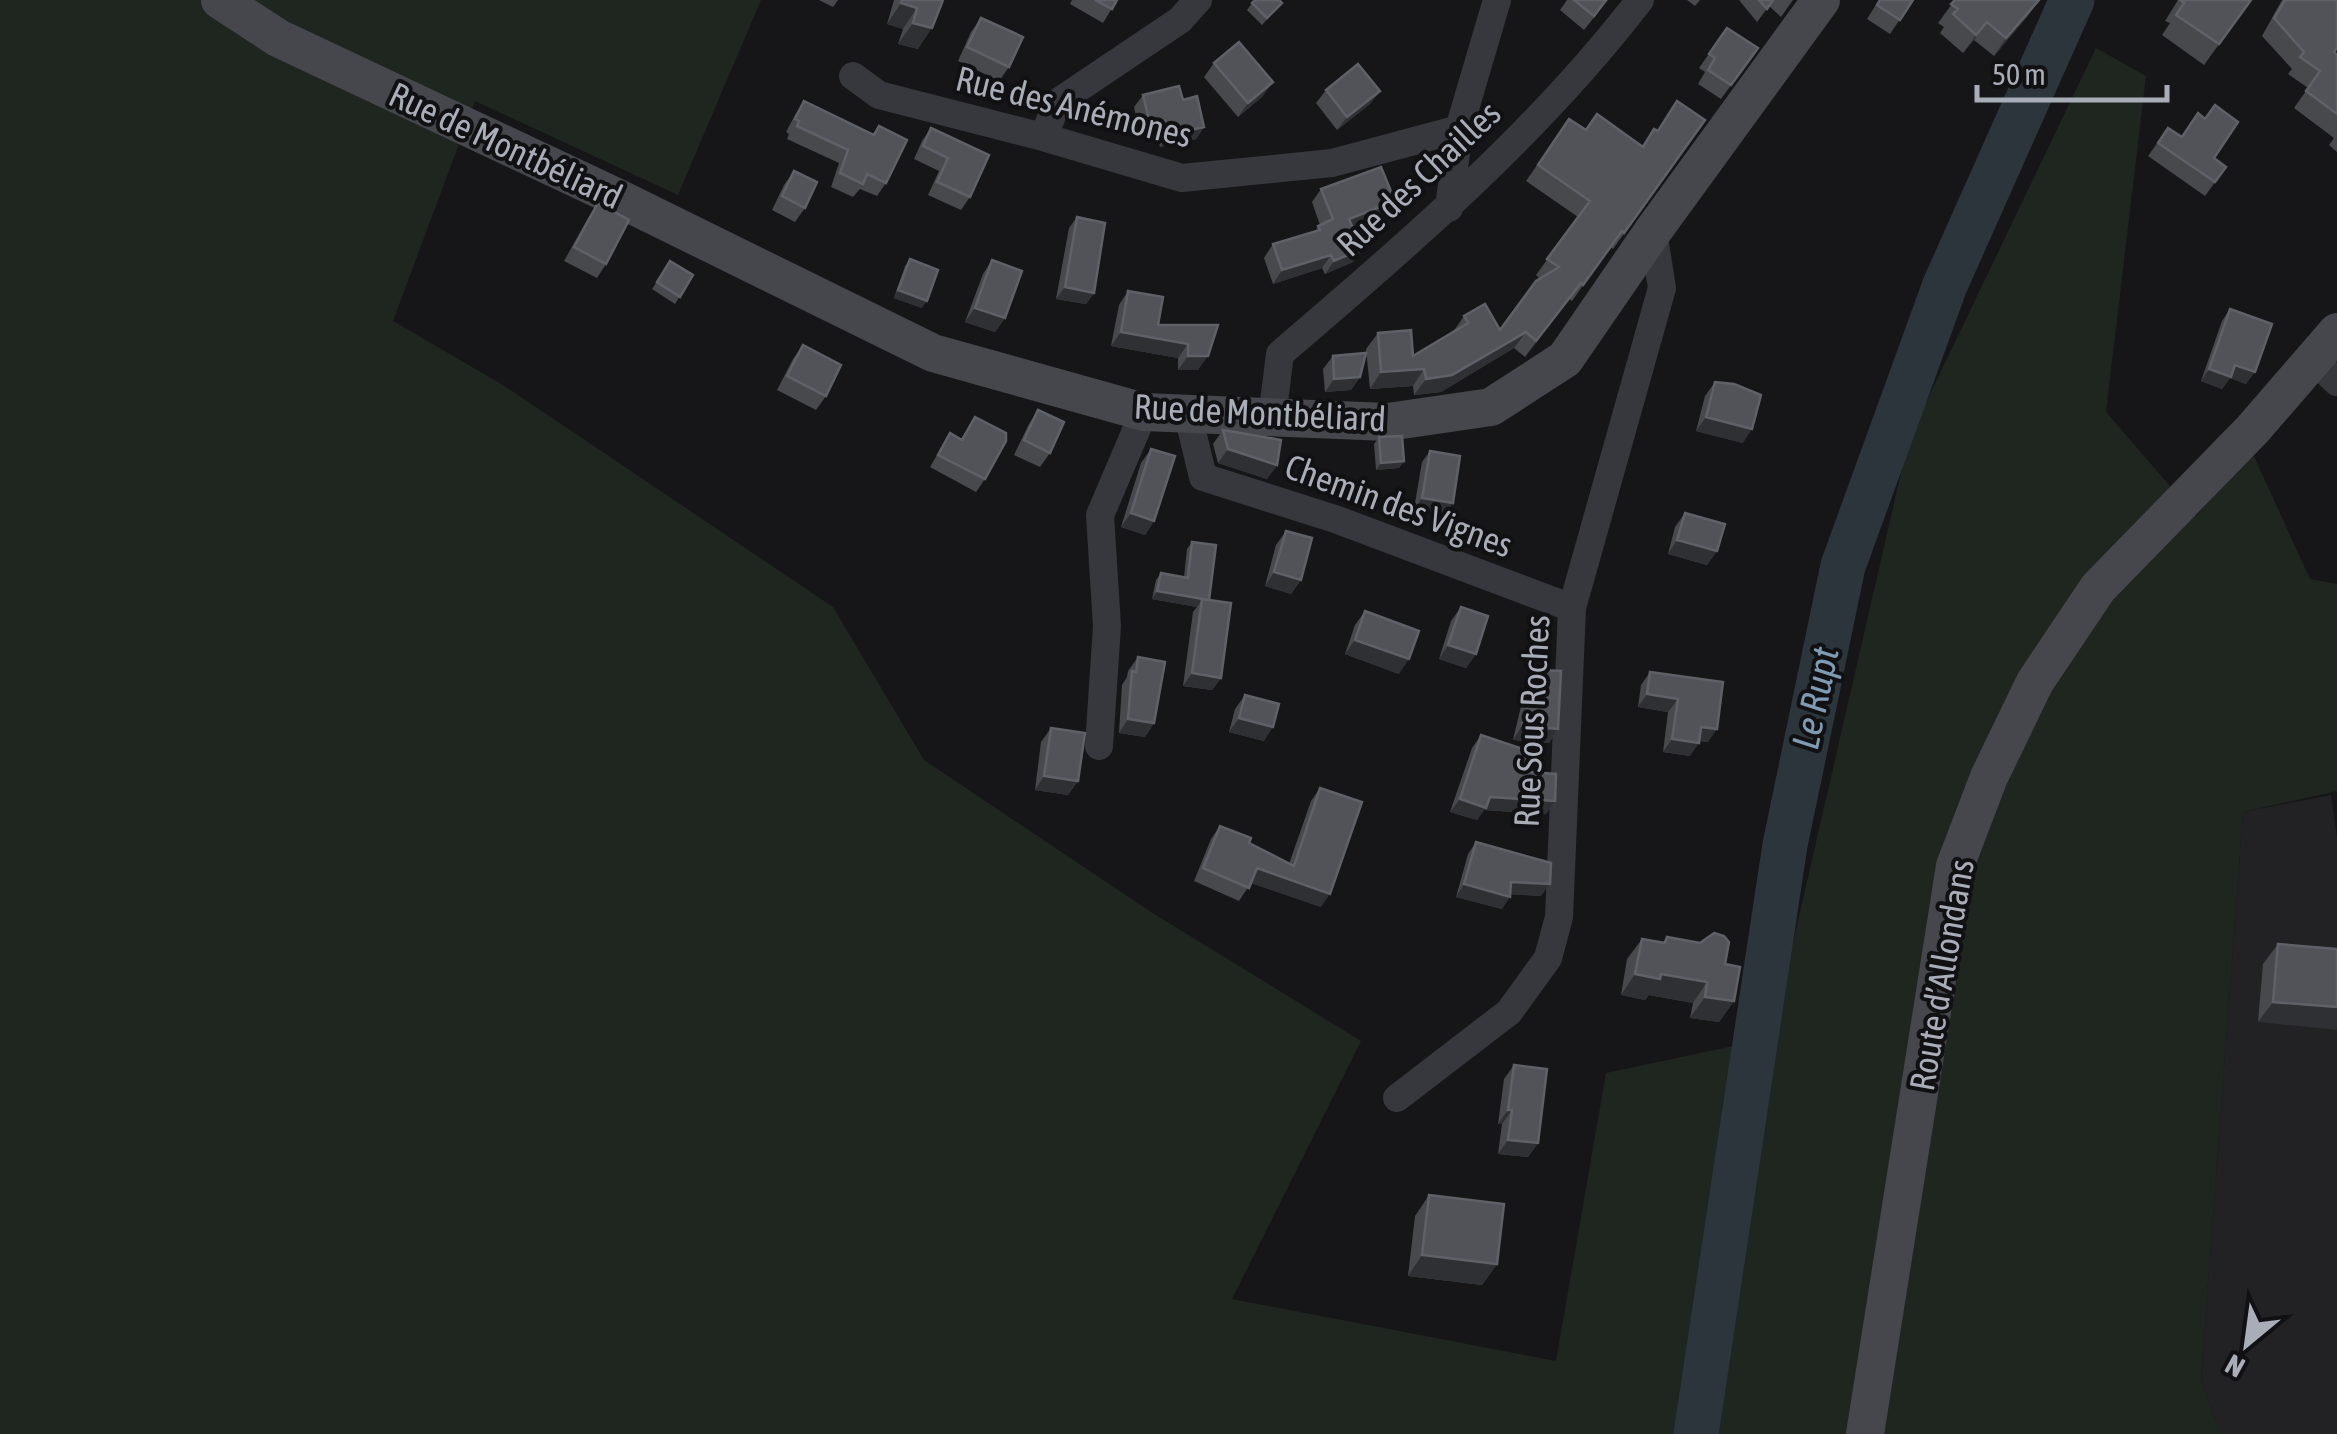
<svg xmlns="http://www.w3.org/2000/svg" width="2337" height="1434" font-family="'Asap Condensed',sans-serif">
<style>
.built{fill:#222225}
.green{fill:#1e261f}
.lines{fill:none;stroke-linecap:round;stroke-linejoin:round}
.river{stroke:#2c353c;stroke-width:45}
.street{stroke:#37383d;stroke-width:28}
.secondary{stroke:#45474d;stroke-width:38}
.wall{fill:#47494d}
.shaded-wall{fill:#2f3033}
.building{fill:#525359;stroke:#5f6168;stroke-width:2.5}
.labels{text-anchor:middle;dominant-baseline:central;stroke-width:8;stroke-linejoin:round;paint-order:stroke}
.street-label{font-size:35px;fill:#a8adb8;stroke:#111113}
.water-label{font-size:38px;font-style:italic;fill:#7f9bb3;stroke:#111113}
</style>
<rect width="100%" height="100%" fill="#161618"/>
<!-- built -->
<path class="built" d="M2331,795l6,42v597h-117l-19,-56 42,-566z"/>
<!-- green -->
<path class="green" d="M0,0h761l-83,195 -203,-94 -82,220 110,64 330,222 91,153 227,152 210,129 -129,258 324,62 50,-288 165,-35 138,-600 187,-390 50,28 -40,336 90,104 56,-64 58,127 27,5v207l-94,21 -42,566 19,56h-2220z"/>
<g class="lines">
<!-- river -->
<path class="river" d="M1696,1434l89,-589 58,-279 102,-281 127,-285"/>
<!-- street -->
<path class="street" d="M853,76l26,19 164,42 139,41 150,-15 127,-34
M1043,137l15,-35 122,-82 18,-20
M1449,208l10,-79 38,-129
M2315,361l22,21
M1188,415l15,62 132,42 237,89
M1272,418l8,-64c128,-110 257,-220 360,-354
M1099,746l8,-120 -7,-111 44,-103
M1397,1098l112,-86 39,-54 11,-41 13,-309 90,-320 -9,-57"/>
<!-- secondary -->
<path class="secondary" d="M220,0l58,38 338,159 317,156 211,59 244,10 103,-15 74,-48 88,-128 168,-231
M1865,1434l90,-568 34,-89 46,-95 63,-94 155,-159 84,-97"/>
</g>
<!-- wall -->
<path class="wall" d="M819,0h19l-5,7z
M894,0h49l-25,49 -20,-5 5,-15 -16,-5z
M1072,0h45l-14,23 -33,-19z
M1567,0h41l-24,30 -24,-20z
M1687,0h13l-5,6z
M1739,0h54l-12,17 -12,-11 -12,16z
M1879,0h34l-23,34 -23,-15z
M1955,0h84l-13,18 -32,38 -20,-16 -11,13 -23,-20 4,-6 -6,-4z
M2178,0h73l-47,65 -42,-30 8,-12 -5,-2z
M2282,0h55l-3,52 3,3v97l-8,-7 5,-7 -40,-30 14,-20 -20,-14 4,-5 -30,-33z
M1252,3h30l-20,22 -15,-15z
M981,18l28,49 -10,14 -41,-20 13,-29z
M1727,28l31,20 -37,51 -23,-15 7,-12 -6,-4z
M1214,63l49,33 -25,21 -34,-40z
M1326,90l54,1 -10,13 -33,26 -21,-27z
M1143,95l40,5 21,27 -8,12 -36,8 -3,-14 -16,3 -7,-29z
M804,101l69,33 6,-8 7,57 -9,13 -17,-7 -7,8 -22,-10 8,-24 -52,-24 2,-5 -3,-2 9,-17z
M1569,119l17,11 56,16 12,-17 3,2 48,-11 -92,129 -3,-2 -38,54 -3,-2 -44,58 -11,-9 -73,44 -27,3 -1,-9 -43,3 -4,-40 12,-16 35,23 40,-24 11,-16 36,14 40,-51 -4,-4 42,-58 -52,-36z
M931,128l39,69 -9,13 -33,-15 11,-24 -25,-12 8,-18z
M2168,128l58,39 -21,29 -57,-40z
M794,171l11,37 -10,14 -23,-12 12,-25z
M1321,189l65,25 -33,13 9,22 -9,13 -28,12 -3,-6 -49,16 -9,-26 9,-14 41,-12 6,-7 -8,-23z
M598,203l8,61 -9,14 -33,-17 24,-43z
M1077,217l17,76 -8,11 -30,-5 13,-71z
M910,259l12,49 -28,-10 11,-32z
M992,260l13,58 -10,14 -30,-10 18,-48z
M670,261l23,14 -18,29 -23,-15z
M1128,291l30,34h60l-20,45h-20v-12l-67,-12 8,-41z
M2230,309l16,75 -16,-6 -8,11 -21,-8 21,-60z
M803,345l23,51 -10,14 -39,-20 16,-31z
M1333,356l27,21 -9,13 -26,2 -2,-23z
M1715,382l28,61 -47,-12 9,-35z
M1038,410l12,43 -10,14 -26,-12 15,-31z
M975,417l10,62 -9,13 -46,-25 20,-34 11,6z
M1223,430l54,35 -10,14 -49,-16 -5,-19z
M1379,437l25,24 -5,7 -23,2 -2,-26z
M1151,449l3,72 -9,14 -24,-8 20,-64z
M1430,451l23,52 -8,11 -31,-5 8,-47z
M1685,513l32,38 -10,14 -39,-11 7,-27z
M1286,531l15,49 -10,14 -26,-8 11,-41z
M1192,542l17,58 12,78 -9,12 -29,-4 10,-74 4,-5 -45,-8 4,-19 5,-7 23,4 3,-28z
M1461,607l15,47 -10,14 -27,-9 12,-38z
M1365,611l34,63 -54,-20 10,-29z
M1138,657l16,66 -9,14 -26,-4 3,-48 5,-8 1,-6z
M1542,670l16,59 -9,14 -36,-3 9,-38 11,-13v-5z
M1650,672l73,10 -15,60 -9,-1 -9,15 -27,-4 5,-40 -30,-5 3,-22z
M1245,695l19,46 -35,-9 6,-23z
M1051,728l27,53 -10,14 -33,-5 6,-48z
M1481,735l49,37 25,29 -9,13 -62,-4 -7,10 -27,-8 22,-64z
M1320,788l1,119 -70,-24 -12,18 -45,-20 17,-42 9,-13 69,38 22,-63z
M1476,842l65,54 -31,-2 -8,15 -46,-12 12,-43z
M1667,937l58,27 9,37 -15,21 -29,-4 3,-15 -44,-8 -4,5 -24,-5 6,-36 15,-20 21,3z
M2278,944l59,5 -79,73 5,-58z
M1514,1065l24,78 -10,14 -30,-3 4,-30h-4l6,-45z
M1429,1195l68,69 -15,21 -74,-9 7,-60z"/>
<!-- shaded-wall -->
<path class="shaded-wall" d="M2039,0l-13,18 -32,38 12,-18z
M901,3l16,5 -14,21 -16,-5z
M1987,22l-13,18 -11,13 13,-18z
M913,23l19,5 -14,21 -20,-5z
M1273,82l-10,14 -25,21 10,-14z
M1380,91l-10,13 -33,26 10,-13z
M1165,121l-8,12 -16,3 9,-12z
M1204,127l-8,12 -36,8 9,-12z
M1395,201l-9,13 -46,18 9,-13z
M1362,249l-9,13 -28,12 9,-13z
M1331,255l-9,13 -49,16 9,-14z
M1065,287l29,6 -8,11 -30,-5z
M898,290l29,11 -5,7 -28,-10z
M975,308l30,10 -10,14 -30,-10z
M1121,332l67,12 -10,14 -67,-12z
M1526,332l-12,16 -73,44 -27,3 12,-16z
M1188,356h20l-10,14h-20z
M2235,365l20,7 -9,12 -16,-6 -8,11 -21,-8 8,-12z
M1424,369l-11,17 -43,3 11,-17z
M1360,377l-9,13 -26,2 9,-13z
M1706,417l46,12 -9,14 -47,-12z
M1228,449l49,16 -10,14 -49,-16z
M1404,461l-5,7 -23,2 5,-7z
M1422,498l31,5 -8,11 -31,-5z
M1131,513l23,8 -9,14 -24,-8z
M1677,540l40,11 -10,14 -39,-11z
M1274,572l27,8 -10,14 -26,-8z
M1157,591l45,9 -5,7 -45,-8z
M1355,640l54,19 -10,15 -54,-20z
M1448,645l28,9 -10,14 -27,-9z
M1192,673l29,5 -9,12 -29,-4z
M1647,694l31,5 -10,13 -30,-5z
M1239,718l34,9 -9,14 -35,-9z
M1128,719l26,4 -9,14 -26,-4z
M1522,726l36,3 -9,14 -36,-3z
M1701,727l16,2 -9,13 -16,-2z
M1672,739l27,4 -9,13 -27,-4z
M1044,776l34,5 -10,14 -33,-5z
M1490,797l65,4 -9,13 -62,-4 -7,10 -27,-8 10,-13z
M1257,868l73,26 -9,13 -73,-25z
M1511,882l39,2 -9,12 -38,-2z
M1464,884l46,13 -8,12 -46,-12z
M1635,974h26l46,8 -14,21 -44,-8 -4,5 -24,-5z
M1705,997l29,4 -15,21 -29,-4z
M2273,1002l64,5v23l-79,-8z
M1508,1110h4l-10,14h-4z
M1508,1140l30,3 -10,14 -30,-3z
M1422,1255l75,9 -15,21 -74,-9z"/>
<!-- building -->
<path class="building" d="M902,0h41l-11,28 -19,-5 4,-15 -16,-5z
M1095,0h22l-5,9z
M1255,0h24l3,3 -15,15 -15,-15z
M1574,0h32l-12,16z
M1759,0h14l-6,9z
M1880,0h33l-13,20 -23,-15z
M1955,0h84l-33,38 -19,-16 -11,13 -23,-21 5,-5 -7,-5z
M2180,0h71l-32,44 -43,-29 8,-12z
M2285,0h52v48l-3,4 3,3v59l-31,-23 14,-20 -20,-14 4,-5 -30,-34z
M981,18l42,19 -14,30 -42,-20z
M1727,28l31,20 -27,37 -23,-15 7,-12 -6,-4z
M1239,42l34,40 -25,21 -34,-40z
M1358,64l22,27 -33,26 -21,-27z
M1179,86l4,14 14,-4 7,31 -35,8 -4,-14 -15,3 -7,-29z
M804,101l70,34 5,-9 28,14 -21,43 -19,-9 -4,10 -23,-11 8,-23 -51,-24 2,-5 -4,-2z
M1677,101l28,19 -81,113 -2,-2 -39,54 -2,-2 -45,58 -10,-9 -74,43 -26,4 -2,-10 -43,3 -3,-39 33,-3 2,26 55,-33 -4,-7 21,-12 15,26 36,-49 23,-14 -12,-8 43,-58 -52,-36 31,-46 17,11 11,-16 46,33 11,-18 4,2z
M2215,105l23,17 -24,36 12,9 -11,15 -57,-39 10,-15 14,9 16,-24 7,6z
M931,128l58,27 -19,42 -33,-15 11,-24 -25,-12z
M1381,167l14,34 -46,18 13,30 -28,12 -3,-6 -49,15 -9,-26 47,-14 -2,-4 15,-7 -12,-30z
M794,171l23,11 -12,26 -23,-12z
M598,203l31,17 -23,44 -32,-17z
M1077,217l28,6 -11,70 -29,-6z
M910,259l28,11 -11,31 -29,-11z
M992,260l30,11 -17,47 -30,-10z
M670,261l23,14 -13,22 -23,-15z
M1128,291l35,6 -5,28h60l-10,31h-20v-12l-67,-12z
M2230,309l42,15 -17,48 -20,-7 -4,12 -22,-8z
M803,345l38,20 -15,31 -39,-20z
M1366,353l-6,24 -26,2 -1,-23z
M1715,382l19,2 27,11 -9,34 -46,-12z
M1038,410l26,12 -14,31 -26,-13z
M975,417l31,16v8l-21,38 -47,-24 12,-22 12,7z
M1223,430l58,10 -4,25 -49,-16z
M1402,436l2,25 -23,2 -2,-26z
M1151,449l24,7 -21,65 -23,-8z
M1430,451l30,5 -7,47 -31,-5z
M1685,513l40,11 -8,27 -40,-11z
M1286,531l26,7 -11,42 -27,-8z
M1192,542l24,3 -7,55 -52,-9 4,-18 27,5z
M1202,599l29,4 -10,75 -29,-5z
M1461,607l27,9 -12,38 -28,-9z
M1365,611l54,20 -10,28 -54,-19z
M1138,657l27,5 -11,61 -26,-4 4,-48 4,1z
M1542,670l19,1 -3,58 -36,-3 10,-37h10z
M1650,672l73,10 -6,47 -16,-2 -2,16 -27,-4 6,-40 -31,-5z
M1245,695l34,9 -6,23 -34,-9z
M1051,728l34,5 -7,48 -34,-5z
M1481,735l51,17 -2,20 26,2 -1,27 -65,-4 -4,11 -26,-9z
M1320,788l42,14 -32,92 -73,-26 -8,20 -46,-20 17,-42 31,12 -2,5 45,23z
M1476,842l75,21 -1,21 -39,-2 -1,15 -46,-13z
M1714,933l10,3 5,6 -4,22 15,3 -6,34 -29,-4 2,-15 -46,-8 -1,5 -25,-5 7,-35 23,4 2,-6 33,6z
M2278,944l59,5v58l-64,-5z
M1514,1065l33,4 -9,74 -30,-3 4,-30h-4z
M1429,1195l75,9 -7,60 -75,-9z"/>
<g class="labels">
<!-- street labels -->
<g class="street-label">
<text transform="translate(1074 106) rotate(14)">Rue des Anémones</text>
<text transform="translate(506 145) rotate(25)">Rue de Montbéliard</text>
<text transform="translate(1418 178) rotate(-43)">Rue des Chailles</text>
<text transform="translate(1260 412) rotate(3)">Rue de Montbéliard</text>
<text transform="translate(1399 505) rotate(20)">Chemin des Vignes</text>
<text transform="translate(1531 721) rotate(-87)">Rue Sous Roches</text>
<text transform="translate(1941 975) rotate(-80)">Route d’Allondans</text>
</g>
<!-- water labels -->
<g class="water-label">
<text transform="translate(1815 698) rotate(-78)">Le Rupt</text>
</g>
</g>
<!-- north arrow -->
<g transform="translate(2247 1344) rotate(209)" stroke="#111113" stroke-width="8" paint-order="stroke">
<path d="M0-8L18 38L0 25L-18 38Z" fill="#a8adb8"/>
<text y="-15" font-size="28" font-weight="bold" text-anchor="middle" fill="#a8adb8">N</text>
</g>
<!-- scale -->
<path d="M1977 85v15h190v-15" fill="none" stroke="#a8adb8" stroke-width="5"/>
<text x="1992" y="85" font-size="30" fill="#a8adb8" stroke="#111113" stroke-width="8" paint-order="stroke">50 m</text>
</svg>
